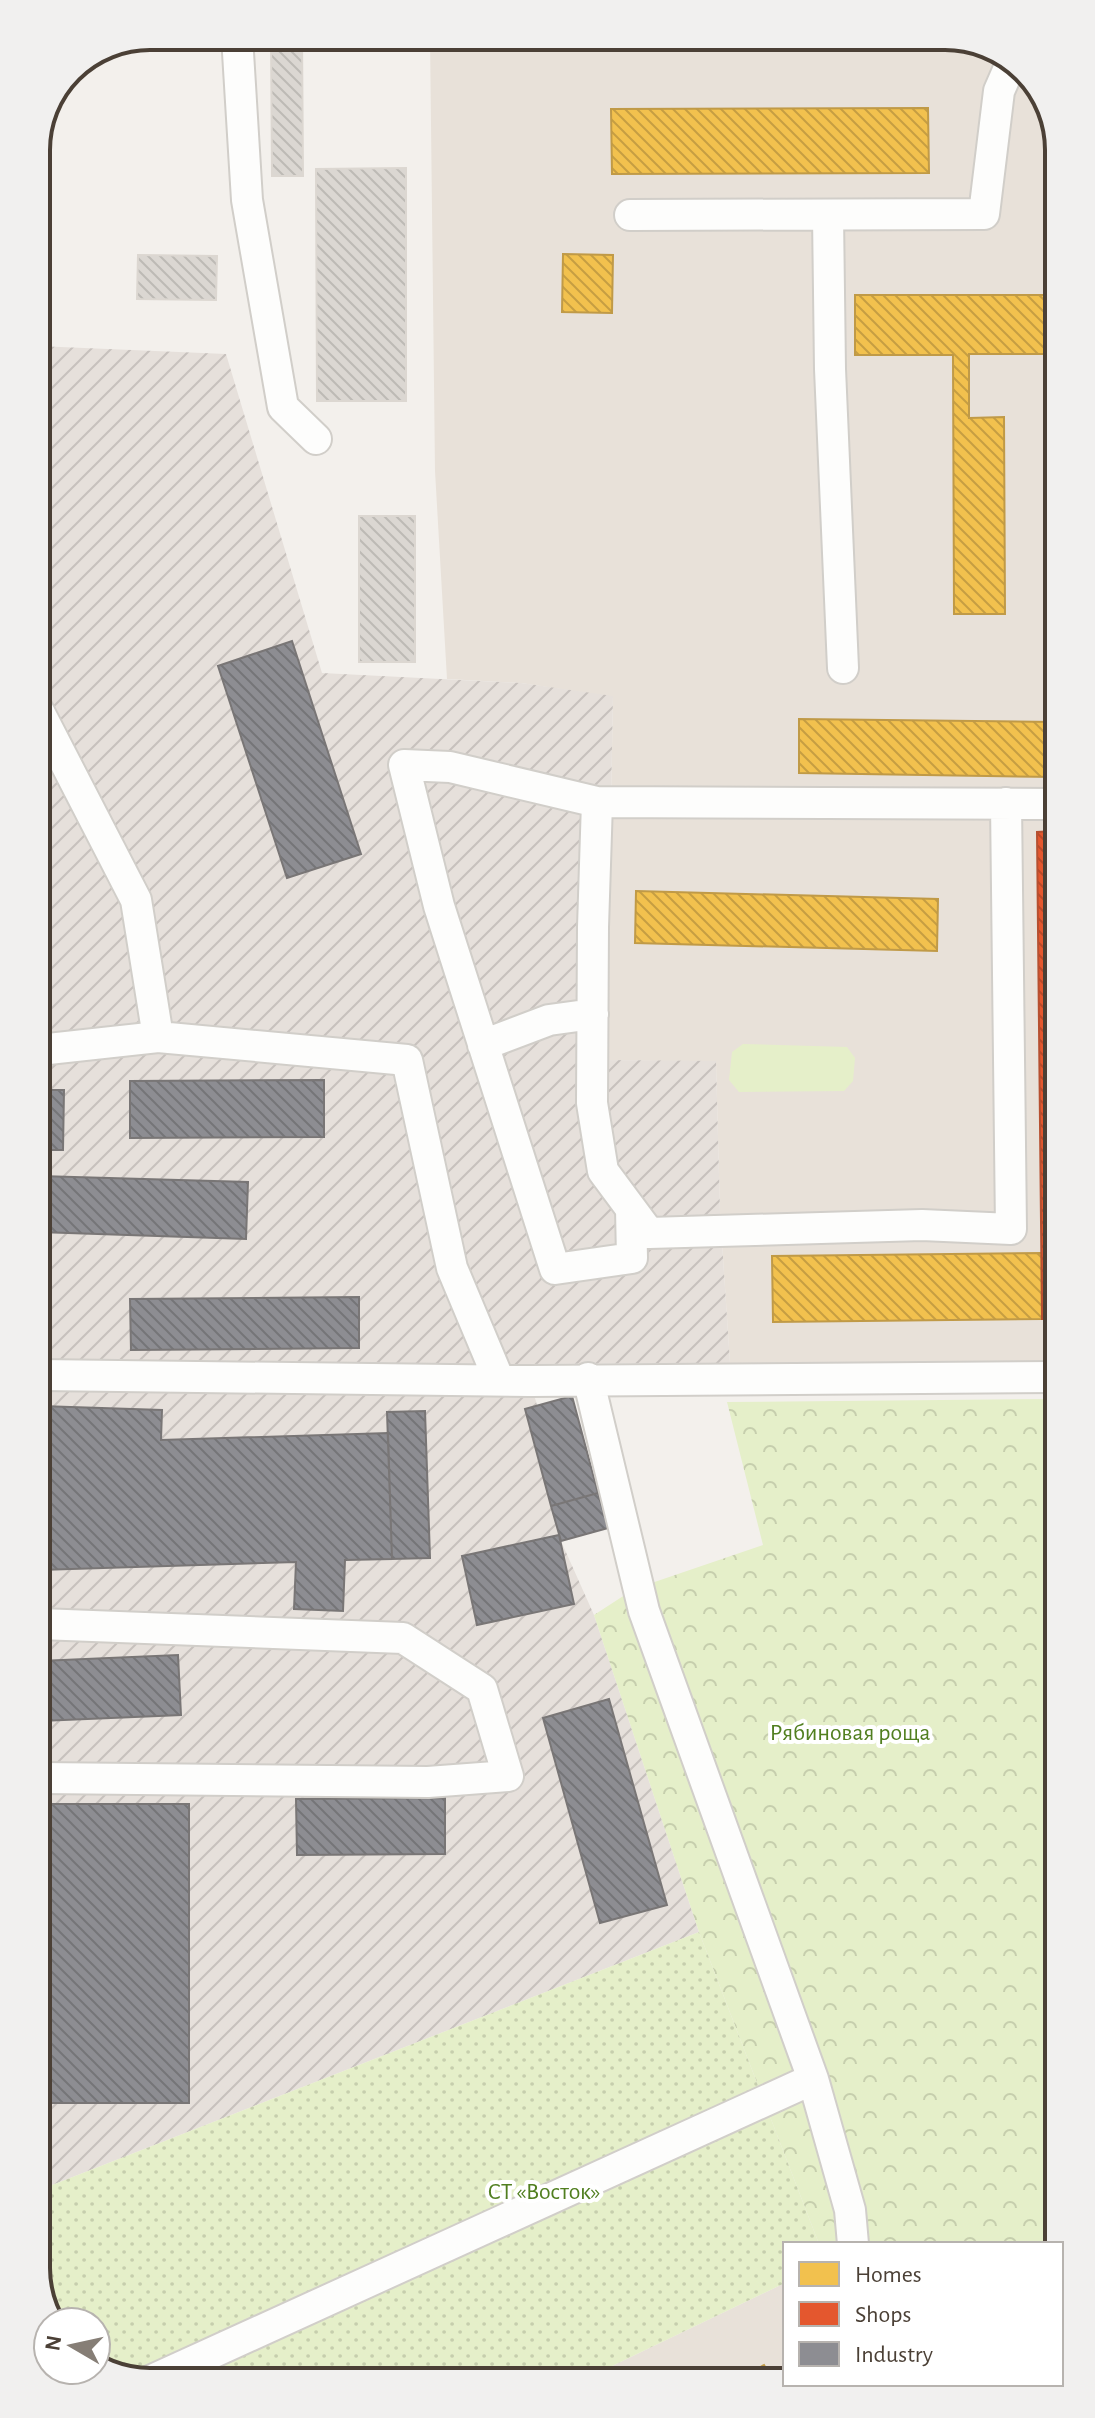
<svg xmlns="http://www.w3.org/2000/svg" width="1095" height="2418" font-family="'Alegreya Sans',sans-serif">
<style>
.residential{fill:#e8e1d9}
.industrial{fill:url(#industrial-furrows)}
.forest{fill:url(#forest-crowns)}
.garden{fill:url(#garden-dots)}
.pitch{fill:#e5efc9}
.homes{fill:url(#homes-back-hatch);stroke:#c09a47;stroke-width:2}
.shops{fill:url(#shops-back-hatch);stroke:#b65030;stroke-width:2}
.industry{fill:url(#industry-back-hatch);stroke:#797676;stroke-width:2}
.building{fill:url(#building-back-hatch);stroke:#dcd7d1;stroke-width:2}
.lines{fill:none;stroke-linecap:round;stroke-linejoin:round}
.minor-casing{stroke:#d1cec9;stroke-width:34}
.minor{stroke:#fdfdfc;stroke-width:30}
.labels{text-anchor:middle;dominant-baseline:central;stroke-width:8;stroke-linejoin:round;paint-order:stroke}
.park-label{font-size:24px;fill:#517f20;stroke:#fff}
.rim{fill:none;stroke:#4b4036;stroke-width:4}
</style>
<defs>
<pattern id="industrial-furrows" width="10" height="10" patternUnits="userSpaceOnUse" patternTransform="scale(2)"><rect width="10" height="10" fill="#e6e0db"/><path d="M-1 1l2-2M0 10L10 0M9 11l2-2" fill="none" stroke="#c7c1bd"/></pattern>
<pattern id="forest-crowns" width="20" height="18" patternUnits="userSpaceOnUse" patternTransform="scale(2)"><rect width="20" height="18" fill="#e5efc9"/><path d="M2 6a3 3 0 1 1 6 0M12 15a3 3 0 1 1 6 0" fill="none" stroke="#c6cead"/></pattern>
<pattern id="garden-dots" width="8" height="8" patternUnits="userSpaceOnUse" patternTransform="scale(2)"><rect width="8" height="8" fill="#e5efc9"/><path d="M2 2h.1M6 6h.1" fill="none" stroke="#c6cead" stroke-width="1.8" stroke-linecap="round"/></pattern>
<pattern id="homes-back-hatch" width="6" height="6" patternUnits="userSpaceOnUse" patternTransform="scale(2)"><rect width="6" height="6" fill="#f2c14e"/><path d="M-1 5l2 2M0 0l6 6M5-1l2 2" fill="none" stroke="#c69e42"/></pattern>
<pattern id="shops-back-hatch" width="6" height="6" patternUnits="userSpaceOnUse" patternTransform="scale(2)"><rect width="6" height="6" fill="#e4572e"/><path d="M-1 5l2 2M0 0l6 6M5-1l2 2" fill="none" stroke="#bb4928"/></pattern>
<pattern id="industry-back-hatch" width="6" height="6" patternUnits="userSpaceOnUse" patternTransform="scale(2)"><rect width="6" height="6" fill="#8d8d92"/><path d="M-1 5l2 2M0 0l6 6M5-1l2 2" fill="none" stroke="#757578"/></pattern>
<pattern id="building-back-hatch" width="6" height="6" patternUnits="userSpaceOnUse" patternTransform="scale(2)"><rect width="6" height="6" fill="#dbd7d2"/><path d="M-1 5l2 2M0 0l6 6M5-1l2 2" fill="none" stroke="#bdbab5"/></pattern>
</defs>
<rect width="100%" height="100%" fill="#f3f0ec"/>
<!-- residential -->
<path class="residential" d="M430,36h446l107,20 42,19 28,38 3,1253 -326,-3 -10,-151 -4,-150 -110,-2 7,-363 -92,-14 -74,-4 -12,-208z
M785,2283v94l-200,2z"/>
<!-- industrial -->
<path class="industrial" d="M37,346l189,8 96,319 199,10 92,13 -7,364 110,1 4,151 10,151 -205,1 12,41 -12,4 36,132 33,74 105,317 -657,257z"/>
<!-- forest -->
<path class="forest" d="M1057,1399l2,845h-240l-120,-312 -105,-317 40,-26 129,-44 -36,-143z"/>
<!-- garden -->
<path class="garden" d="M699,1932l120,312h-34v39l-200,96 -443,3 -46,-18v-42h-42l-12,-17v-116z"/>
<!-- pitch -->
<path class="pitch" d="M743,1044l104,3 8,11 -2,23 -9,10 -105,1 -10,-12 3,-28z"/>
<!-- homes -->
<path class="homes" d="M928,108l1,65 -317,1 -1,-65z
M563,254l50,1 -1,58 -50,-1z
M855,295h198l1,59h-85v64l35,-1 1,197h-51l-1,-259h-98z
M799,719l256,3v55l-256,-4z
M636,891l302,8 -1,52 -302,-8z
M1042,1253v66l-269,3 -1,-66z
M764,2365l7,12 -29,1z"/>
<!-- shops -->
<path class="shops" d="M1055,831l1,488h-14l-5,-487z"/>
<!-- industry -->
<path class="industry" d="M292,641l69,213 -74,24 -69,-212z
M324,1080v57l-194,1v-57z
M39,1090h25l-1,60h-24z
M39,1176l209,6 -2,57 -207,-7z
M359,1297v51l-228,2 -1,-51z
M572,1396l26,97 -47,13 -26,-97z
M40,1406l122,4 -1,30 227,-7 4,126 -47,1 -2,51 -49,-2 2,-47 -256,8z
M425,1411l5,147 -38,1 -5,-147z
M598,1493l10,35 -47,13 -10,-35z
M559,1535l15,69 -97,21 -15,-69z
M178,1655l3,60 -140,6 -1,-60z
M609,1699l58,206 -67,18 -57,-205z
M445,1798v56l-148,1 -1,-56z
M41,1804h148v299h-147z"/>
<!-- building -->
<path class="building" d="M271,36h31l1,140h-31z
M302,36h25v10h-25z
M406,168v233h-89l-1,-232z
M138,255l79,1 -1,44 -79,-1z
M359,516h56v146h-56z"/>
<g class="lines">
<!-- minor casing -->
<g class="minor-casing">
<path id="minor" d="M237,36l10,164 36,207 33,32
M630,215l354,-1 15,-123 14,-32
M828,215l2,154 13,299
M38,710l98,190 22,137
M597,802l-147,-35 -46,-2 35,141 116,363 77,-11 -1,-49
M1006,803l5,426 -89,-4 -273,8 -46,-62 -11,-68 1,-176 4,-125 458,2
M483,1045l66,-25 44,-6
M39,1050l119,-13 249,23 45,208 47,112
M40,1375l490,6 526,-4
M588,1378l56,233 169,468 37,131 3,34
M40,1624l363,14 79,51 26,87 -80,6 -387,-4
M148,2382l665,-303"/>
</g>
<!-- minor -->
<use href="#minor" class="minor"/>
</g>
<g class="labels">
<!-- park labels -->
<g class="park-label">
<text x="850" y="1733">Рябиновая роща</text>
<text x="544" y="2192">СТ «Восток»</text>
</g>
</g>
<!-- crop -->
<path d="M0 0H1095V2418H0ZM150 50H945A100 100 0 0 1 1045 150V2268A100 100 0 0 1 945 2368H150A100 100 0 0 1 50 2268V150A100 100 0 0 1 150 50Z" fill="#f1f0ef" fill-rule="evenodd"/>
<path class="rim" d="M150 50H945A100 100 0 0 1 1045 150V2268A100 100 0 0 1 945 2368H150A100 100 0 0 1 50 2268V150A100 100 0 0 1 150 50Z"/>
<!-- legend -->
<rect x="783" y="2242" width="280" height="144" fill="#ffffff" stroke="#b7b3af" stroke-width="2"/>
<rect x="799" y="2262" width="40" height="24" fill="#f2c14e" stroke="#b7b3af" stroke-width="2"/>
<text x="855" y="2282" font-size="24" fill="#4b4036">Homes</text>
<rect x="799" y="2302" width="40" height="24" fill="#e4572e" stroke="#b7b3af" stroke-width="2"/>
<text x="855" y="2322" font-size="24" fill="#4b4036">Shops</text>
<rect x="799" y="2342" width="40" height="24" fill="#8d8d92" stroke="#b7b3af" stroke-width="2"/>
<text x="855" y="2362" font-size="24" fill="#4b4036">Industry</text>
<!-- north arrow -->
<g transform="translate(72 2346) rotate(279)"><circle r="38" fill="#ffffff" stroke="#b7b3af" stroke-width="2"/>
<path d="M0-6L14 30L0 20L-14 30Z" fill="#867e76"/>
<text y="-12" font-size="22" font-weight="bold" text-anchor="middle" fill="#4b4036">N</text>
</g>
</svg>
